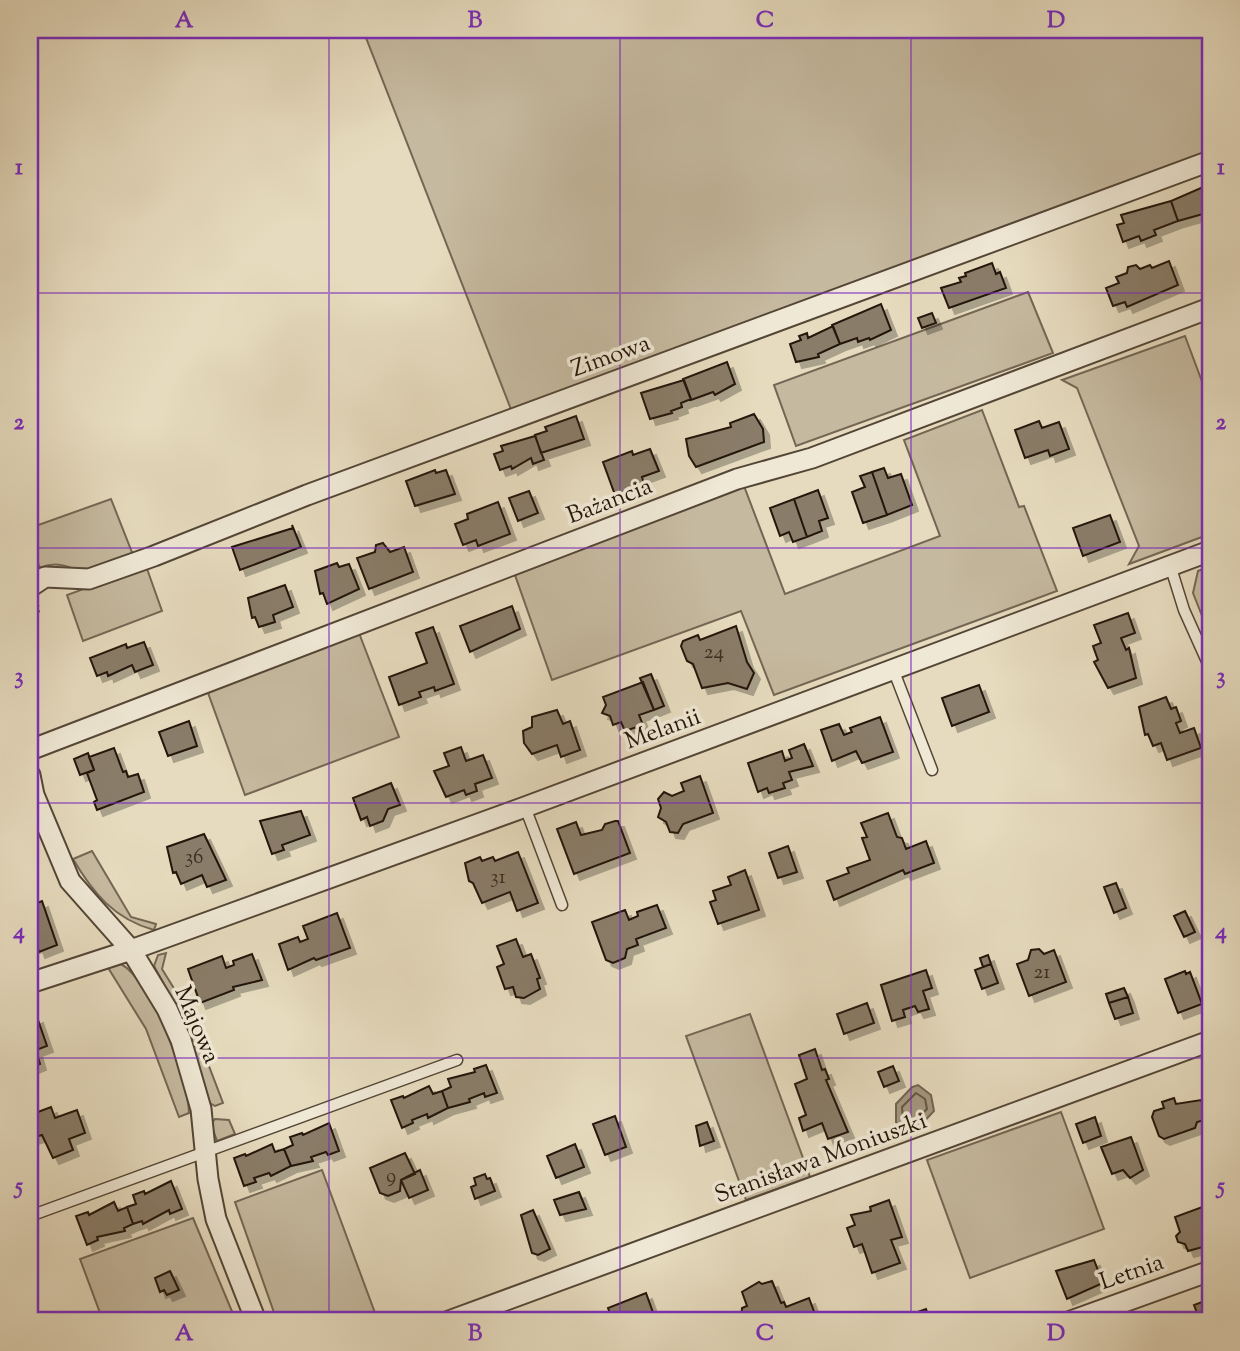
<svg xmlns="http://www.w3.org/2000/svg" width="1240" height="1351" font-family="'Sorts Mill Goudy',serif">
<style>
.green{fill:#c5b99f;stroke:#746654;stroke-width:2}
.water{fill:#a49780;stroke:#716350;stroke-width:2}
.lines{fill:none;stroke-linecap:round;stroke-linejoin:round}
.shore{stroke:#645644;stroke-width:2}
.building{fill:#897b67;stroke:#241408;stroke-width:2;filter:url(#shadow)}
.service-casing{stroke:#544636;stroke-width:13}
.minor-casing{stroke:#544636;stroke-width:23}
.path{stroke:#241408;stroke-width:3.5;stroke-dasharray:5 3.5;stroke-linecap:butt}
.service{stroke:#efe8d5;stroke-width:10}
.minor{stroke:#efe8d5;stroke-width:19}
.grid{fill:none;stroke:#7b2cbf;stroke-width:2;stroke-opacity:0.55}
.labels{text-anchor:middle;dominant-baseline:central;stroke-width:7;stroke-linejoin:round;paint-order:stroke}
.number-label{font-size:21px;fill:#3d2e20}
.street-label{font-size:24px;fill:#241408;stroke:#efe8d5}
.neatline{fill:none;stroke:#7b2cbf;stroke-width:2.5}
.grid-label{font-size:23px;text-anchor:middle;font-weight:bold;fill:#7b2cbf}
</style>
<defs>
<filter id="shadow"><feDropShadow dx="6" dy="6" stdDeviation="0" flood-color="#0004"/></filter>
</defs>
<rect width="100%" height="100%" fill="#e6dbbe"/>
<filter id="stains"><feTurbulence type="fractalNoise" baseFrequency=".00286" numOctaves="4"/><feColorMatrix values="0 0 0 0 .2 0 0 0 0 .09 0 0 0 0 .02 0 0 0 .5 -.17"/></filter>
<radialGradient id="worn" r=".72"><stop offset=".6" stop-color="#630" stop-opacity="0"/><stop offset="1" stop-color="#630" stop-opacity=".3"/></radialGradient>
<!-- green -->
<path class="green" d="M363,30h847v124l-698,258z
M1028,292l25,61 -257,93 -22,-61z
M1185,336l25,67v131l-81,30 10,-18 -62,-158 -15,-8z
M982,410l37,97 5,-1 33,85 -283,104 -33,-84 -189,69 -37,-105 229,-89 41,108 155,-58 -36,-96z
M111,499l22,56 -51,17c-15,-6 -26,-11 -42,-4l-10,-24v-16z
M146,566l16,45 -79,30 -16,-46z
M1210,566v70l-17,-43 5,-22z
M359,633l40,104 -154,58 -38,-105z
M92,851l39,66 25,7 -2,6c-40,-11 -61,-37 -81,-71z
M166,953l-4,16 26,42 35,92 -8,3 -7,-4 -25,-83 -29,-53 4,-11z
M121,964c31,17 67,114 68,149l-10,4 -33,-88 -39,-63z
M750,1014l60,163 -64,23 -60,-164z
M1061,1112l43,117 -134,49 -43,-118z
M215,1119l14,1 6,14 -18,7 -6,-17z
M322,1170l56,151h-101l-42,-119z
M193,1218l43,103h-133l-23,-62z"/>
<!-- water -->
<path class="water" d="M918,1085l13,10 3,16 -16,17 -14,1 -8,-7v-18l16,-17z"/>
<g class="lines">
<!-- shore -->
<path class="shore" d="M916,1093l9,6 2,10 -12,12 -8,1 -4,-4 -1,-11z"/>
</g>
<!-- building -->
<path class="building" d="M1210,184v28l-32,9 -7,-20z
M1171,201l7,20 -24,9 2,5 -15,6 -2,-5 -16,6 -6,-17 7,-2 -3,-8z
M1169,261l9,24 -51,22 -2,-5 -12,4 -7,-18 13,-5 -3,-6 11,-4 1,-6 8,-2 4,4 10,-4 2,3z
M992,263l4,11 4,-2 6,16 -57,20 -8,-20 20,-6 -2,-4 7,-2 -1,-3z
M881,304l10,26 -21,10 -1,-2 -11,4 -1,-4 -17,6 -8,-19z
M932,313l4,10 -14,5 -4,-10z
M833,326l7,18 -22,10 1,3 -23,5 -6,-18 11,-4 -2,-4 8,-3 1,5z
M727,362l8,22 -20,11 -2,-3 -22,8 -8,-21z
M684,380l7,19 -10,4 1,4 -11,4 1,2 -22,6 -9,-26z
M754,414l9,15 1,13 -68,25 -7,-11 -3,-17 45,-12 -1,-4z
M576,416l8,23 -43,14 -6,-18 12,-4 -2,-4z
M1039,421l3,7 17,-6 10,27 -19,7 -2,-6 -23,8 -10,-28z
M535,436l9,24 -11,4 -2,-6 -19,11 -1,-3 -11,4 -6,-16 9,-3 -2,-5z
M650,449l9,22 -17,6 2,8 -29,10 -12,-33 29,-11 1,4z
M884,468l4,10 13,-4 11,31 -25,10 -15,-43z
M435,470l1,3 10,-3 9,24 -40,12 -9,-25z
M872,472l15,43 -24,8 -11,-31 13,-5 -5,-11z
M818,490l10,28 -9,3 3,10 -15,6 -13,-38z
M529,491l9,22 -20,8 -9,-23z
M794,499l13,38 -14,5 -4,-10 -9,4 -10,-28z
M498,502l12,32 -32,12 -2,-6 -13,5 -8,-21 13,-5 -1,-5z
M1110,515l10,27 -37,14 -10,-28z
M292,525l9,22 -61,23 -8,-23 61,-19z
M383,543l7,9 14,-5 9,25 -44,17 -12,-31 18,-6 1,-7z
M337,563l2,4 10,-3 10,25 -32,15 -4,-11 -3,1 -5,-23z
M285,585l8,22 -20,8 2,7 -16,5 -4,-10 -3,1 -4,-20z
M512,606l8,23 -50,23 -10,-26z
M1128,613l7,20 -14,5 5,12 3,-2 7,30 -28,10 -14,-26 4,-2 -5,-14 8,-3 -7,-18z
M736,626l11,36 7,11 -7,16 -19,-6 -26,5 -9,-24 -6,-3 -6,-15 2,-5 15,-6 2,5z
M433,627l21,57 -19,7 -1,-4 -15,5 2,5 -22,8 -10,-28 38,-14 -11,-30z
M144,642l9,23 -18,7 -3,-7 -24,11 -1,-4 -10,4 -7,-18 36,-14 1,4z
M651,674l13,32 -10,4 -14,-32z
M643,682l11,28 -15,5 4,10 -18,6 -4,-9 -8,3 -3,-9 -8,-3 4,-8 -3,-8z
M979,685l10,27 -37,14 -10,-28z
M1166,697l5,12 5,-2 5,14 -5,2 4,10 14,-5 7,20 -34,12 -6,-17 -8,3 -5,-12 -3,1 -6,-28z
M557,710l6,14 7,-3 10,29 -19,7 -4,-12 -25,9 -8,-11 -1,-12 9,-4v-10z
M880,717l13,35 -31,11 -6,-12 -24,10 -11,-31 18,-6 5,11 8,-3 -2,-4z
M189,721l8,25 -29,10 -9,-24z
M804,744l9,22 -24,6 3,8 -9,3 2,5 -16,5 -2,-5 -9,4 -10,-29 34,-12 3,10 7,-3 -3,-8z
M461,747l5,14 17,-6 9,23 -17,6 2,7 -11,4 -2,-5 -18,7 -12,-26 15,-5 -5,-13z
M114,748l9,24 3,-1 2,6 10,-3 6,18 -47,18 -3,-8 3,-2 -10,-27 7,-3 -5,-13z
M88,753l6,17 -14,5 -6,-16z
M700,776l13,37 -30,11 -5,9 -8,-1 -4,-10 -8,-5 3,-9 -3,-9 6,-7 8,4 12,-5 -3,-8z
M391,783l9,22 -12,4 -5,12 -13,5 -3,-9 -6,3 -8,-22z
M301,811l9,24 -28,10 2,5 -12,4 -12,-33z
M888,813l9,24 5,1 4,11 20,-8 8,22 -29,11 -2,-4 -69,30 -7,-19 22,-8 -2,-5 23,-8 -8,-22 5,-1 -6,-14z
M615,821h3l12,32 -56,21 -17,-45 19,-7 5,13 21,-5 3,-6z
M204,834l22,46 -19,7 -5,-12 -21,9 -5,-12 -3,1 -6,-26z
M788,846l9,26 -19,6 -9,-25z
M518,852l20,51 -21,8 -7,-19 -28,11 -9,-20 -4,-2 -4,-18 15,-6 2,4 11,-4 2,4z
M745,870l14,40 -41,14 -8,-22 6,-2 -3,-9 18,-6 -3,-8z
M1116,883l10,25 -12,5 -10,-26z
M42,901l15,44 -18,7 -2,-6 -7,2v-42z
M657,905l9,23 -30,11 2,6 -11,4 -2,9 -12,5 -7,-3 -14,-38 33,-12 4,10 9,-4 -1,-4z
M1185,911l10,21 -11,5 -10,-21z
M337,913l13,35 -34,12 -2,-2 -26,12 -9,-26 19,-7 2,5 8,-3 -5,-13z
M516,939l7,18 8,-3 9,24 -3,1 3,10 -16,9 -8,-1 -3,-10 -8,2 -8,-22 7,-3 -7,-18z
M1039,949l5,5 10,-4 12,32 -37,14 -12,-32 11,-4 3,-10z
M252,954l10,26 -29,7 1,3 -34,13 -12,-34 34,-13 4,12 8,-3 -1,-4z
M988,955l3,9 -8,3 -3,-9z
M991,964l7,19 -16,6 -7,-19z
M926,970l6,18 -9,3 6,18 -11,3 -3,-6 -12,4 2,7 -13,4 -11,-36z
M1185,971l1,3 4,-2 12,32 -24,9 -13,-34z
M1124,988l4,9 -19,6 -3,-9z
M1128,997l5,16 -18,6 -6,-16z
M867,1003l7,20 -30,11 -7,-20z
M37,1017l10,29 -11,4 4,14 -10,4v-48z
M815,1049l7,21 3,-1 4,10 -3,1 22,52 -20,7 -6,-16 -19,8 -4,-13 7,-3 -11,-31 12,-5 -8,-24z
M486,1065l11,28 -12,4 -1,-4 -15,6 1,3 -22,6 -6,-17 9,-4 -3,-8 27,-7 -1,-3z
M893,1066l6,15 -15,6 -6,-15z
M429,1086l4,8 9,-3 6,17 -20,10 -1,-4 -15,6 1,3 -11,5 -11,-28 12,-4 1,2z
M1174,1098l2,6 25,-4 7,19 -11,3 -2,6 -31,11 -5,-3 -7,-19 2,-6 10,-3 -2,-6z
M51,1107l4,11 22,-8 8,23 -16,6 4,11 -20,8 -11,-23 -10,3 -2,-7v-16z
M615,1116l11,31 -21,8 -12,-31z
M1095,1117l6,19 -18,7 -7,-19z
M707,1122l7,19 -14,5 -4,-20z
M329,1123l10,28 -11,4 -2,-3 -15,5 2,4 -22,5 -7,-17 9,-4 -3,-8 12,-4 1,2z
M1131,1137l12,33 -13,8 -7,-8 -11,4 -11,-27z
M272,1144l3,8 9,-3 7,17 -20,10 -2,-3 -15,5 2,4 -12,4 -10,-28 11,-4 1,2z
M575,1144l9,23 -28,11 -9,-22z
M405,1153l10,21 -14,6 -1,11 -12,5 -8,-3 -10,-25z
M420,1170l8,20 -19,8 -8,-18z
M485,1174l2,5 3,-1 5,13 -20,8 -4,-12 5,-2 -2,-7z
M171,1181l11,28 -12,5 -1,-4 -26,14 -1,-3 -9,3 -6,-17 9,-3 -3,-9 11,-4 1,3z
M579,1192l7,17 -26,6 -6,-15z
M889,1200l13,37 -11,3 9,23 -28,10 -10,-29 -8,3 -7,-19 8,-3 -4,-10 20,-4 -1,-4z
M1210,1201v44l-22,6 -3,-7 -7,-2 -2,-6 4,-4 -5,-15 33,-12z
M114,1202l4,9 9,-4 6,17 -9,4 1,3 -28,6 1,3 -11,5 -11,-29 12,-4 1,3z
M533,1210l17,39 -12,6 -6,-2 -11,-38z
M1094,1260l9,23 -36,16 -11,-28z
M170,1271l9,19 -12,5 -3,-5 -4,2 -5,-14z
M772,1281l9,22 3,-1 2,5 23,-9 7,19 -11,4h-64l1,-13 5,-2 -5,-14 17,-10 3,2z
M646,1293l9,25 -8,3h-34l-5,-13z
M1210,1299v20l-10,2 -6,-16z
M926,1309l4,12h-38z"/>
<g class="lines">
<!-- service casing -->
<g class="service-casing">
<path id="service" d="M1170,565l14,45 26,58
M893,669l39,101
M525,807l37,98
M30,1216l427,-156"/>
</g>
<!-- minor casing -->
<g class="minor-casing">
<path id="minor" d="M30,587l15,-10 44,2 65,-23 153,-61 903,-334
M30,750l707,-271 75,-21 398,-150
M30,775l4,20 36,86 61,69 36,59 14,31 20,69 7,70 8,40 40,102
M30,983l101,-33 394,-143 685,-256
M449,1321l761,-280
M1071,1321l139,-50"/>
</g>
<!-- path -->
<path class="path" d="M30,631l8,-20 -1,-9"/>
<!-- service -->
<use href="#service" class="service"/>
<!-- minor -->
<use href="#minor" class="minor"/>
</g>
<!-- grid -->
<path class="grid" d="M329,30v1291M620,30v1291M911,30v1291M30,293h1180M30,548h1180M30,803h1180M30,1058h1180"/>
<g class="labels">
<!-- number labels -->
<g class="number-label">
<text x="714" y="653">24</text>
<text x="194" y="858">36</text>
<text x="498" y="878">31</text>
<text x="1042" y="973">21</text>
<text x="391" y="1177">9</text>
</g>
<!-- street labels -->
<g class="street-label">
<text transform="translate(611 357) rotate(-20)">Zimowa</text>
<text transform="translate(610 502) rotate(-21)">Bażancia</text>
<text transform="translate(663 730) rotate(-20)">Melanii</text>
<text transform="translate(196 1025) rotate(67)">Majowa</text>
<text transform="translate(821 1159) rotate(-20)">Stanisława Moniuszki</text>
<text transform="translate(1132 1273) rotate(-19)">Letnia</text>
</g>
</g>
<!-- margin -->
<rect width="1240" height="1351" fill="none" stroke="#e6dbbe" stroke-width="77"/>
<rect x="38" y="38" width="1164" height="1274" class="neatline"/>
<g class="grid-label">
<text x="184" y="27">A</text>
<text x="475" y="27">B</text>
<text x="765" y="27">C</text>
<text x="1056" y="27">D</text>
<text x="19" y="174">1</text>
<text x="1221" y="174">1</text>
<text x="19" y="429">2</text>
<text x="1221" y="429">2</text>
<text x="19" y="683">3</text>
<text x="1221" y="683">3</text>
<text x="19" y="938">4</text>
<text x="1221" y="938">4</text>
<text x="19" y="1193">5</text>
<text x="1221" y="1193">5</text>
<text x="184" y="1340">A</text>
<text x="475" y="1340">B</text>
<text x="765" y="1340">C</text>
<text x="1056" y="1340">D</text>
</g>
<rect width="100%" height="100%" filter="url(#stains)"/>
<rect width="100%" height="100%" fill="url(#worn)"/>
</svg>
